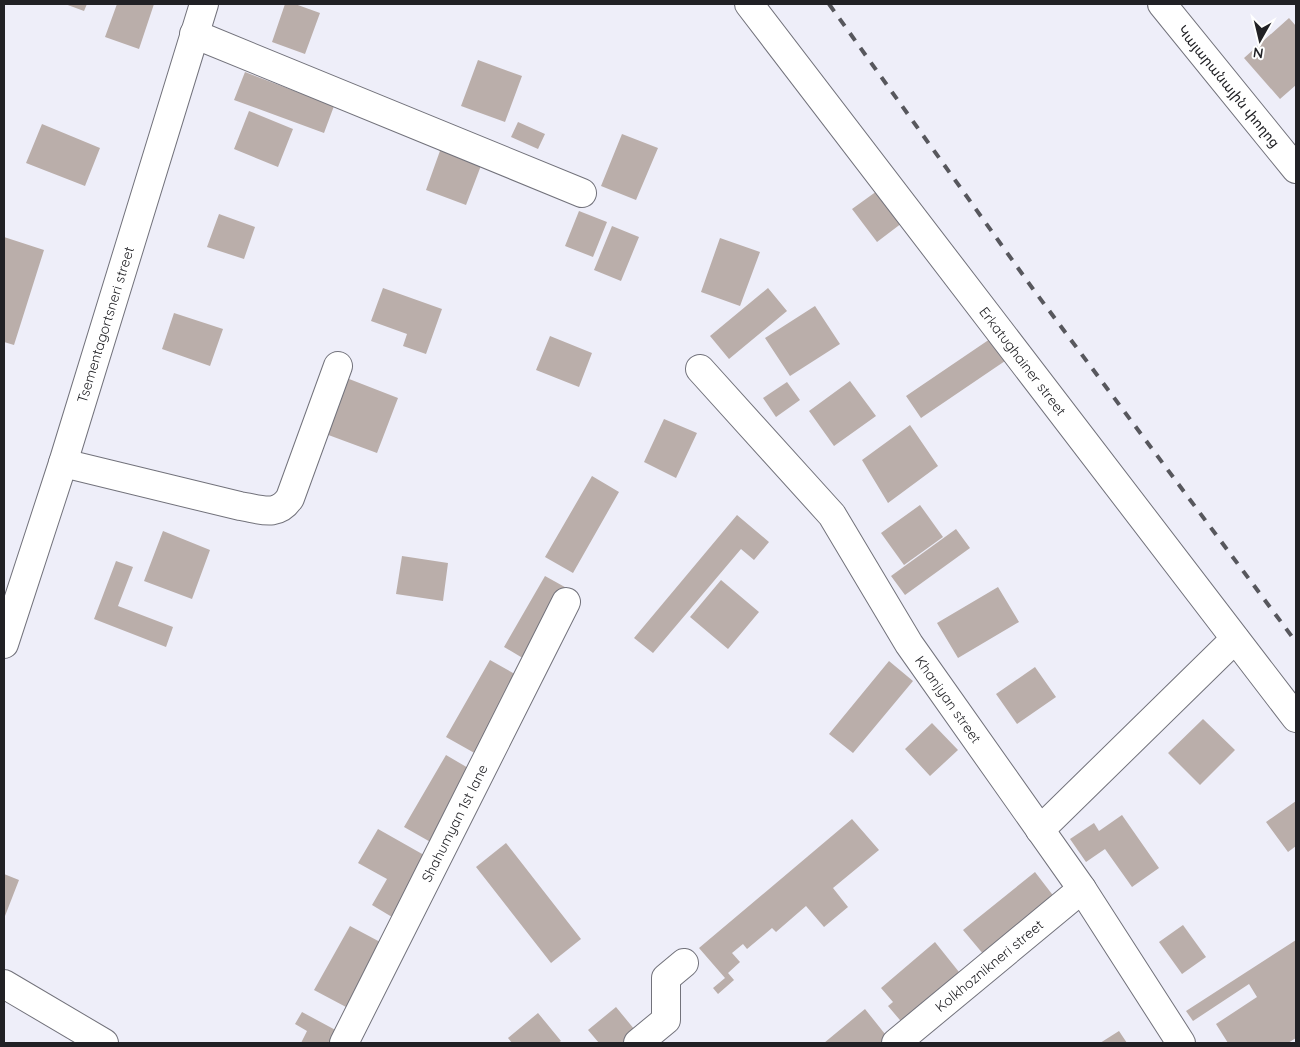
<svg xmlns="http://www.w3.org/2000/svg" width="1300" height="1047" font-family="Quicksand,'Noto Sans Armenian',sans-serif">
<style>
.building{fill:#baaeaa}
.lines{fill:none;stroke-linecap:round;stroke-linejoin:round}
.minor-casing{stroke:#72727b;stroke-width:30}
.minor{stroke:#fff;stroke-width:28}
.rail{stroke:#57575d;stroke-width:4;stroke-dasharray:9 9;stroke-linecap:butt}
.labels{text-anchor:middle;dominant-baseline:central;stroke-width:4;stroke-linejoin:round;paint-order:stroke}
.street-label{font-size:14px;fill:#212125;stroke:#fff}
</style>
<rect width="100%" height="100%" fill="#eeeef9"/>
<!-- building -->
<path class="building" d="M65,4h22l-3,7z
M117,4h37l-15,45 -34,-12z
M285,4h10l25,9 -15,41 -33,-12z
M1289,18l7,8v59l-16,14 -36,-41z
M478,60l44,16 -17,46 -44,-16z
M245,72l89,34 -10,27 -90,-33z
M249,111l44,18 -15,38 -44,-18z
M518,122l27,12 -7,15 -27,-12z
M42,124l58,24 -15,38 -59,-23z
M622,134l36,14 -22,52 -35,-14z
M441,148l41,15 -16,42 -40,-15z
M877,191l25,32 -25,19 -25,-33z
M579,211l28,11 -14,35 -28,-11z
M219,214l36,13 -11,32 -37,-12z
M612,226l27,11 -18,44 -27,-11z
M4,237l40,13 -30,95 -10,-3z
M720,238l40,14 -20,54 -39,-14z
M383,288l59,21 -16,45 -23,-8 4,-12 -36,-13z
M768,288l19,23 -58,48 -19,-23z
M815,306l25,38 -50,32 -25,-38z
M174,313l49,16 -13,37 -48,-17z
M550,336l42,17 -13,34 -43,-17z
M990,339l15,22 -84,57 -15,-22z
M344,377l54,21 -21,55 -54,-20z
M850,381l26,35 -42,30 -25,-35z
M787,382l13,18 -24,17 -13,-19z
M664,419l33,14 -21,45 -32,-16z
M910,425l28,41 -50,37 -26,-43z
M592,476l27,16 -46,81 -28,-16z
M920,505l23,32 -39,28 -23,-32z
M737,515l32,27 -15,18 -13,-11 -88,104 -19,-15z
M956,529l14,19 -65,47 -14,-19z
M163,531l47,19 -18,49 -48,-18z
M402,556l46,7 -5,38 -47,-7z
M116,561l17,6 -15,39 55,21 -7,20 -72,-28z
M545,576l27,15 -41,72 -27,-16z
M721,580l38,32 -31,37 -38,-32z
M998,587l21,35 -61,36 -21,-35z
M490,660l32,18 -44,77 -32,-18z
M889,661l24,20 -60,72 -24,-19z
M1035,667l21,30 -39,27 -21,-30z
M1203,719l32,31 -35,35 -32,-32z
M932,723l26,27 -28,26 -25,-27z
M446,755l29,17 -41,72 -30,-17z
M1296,801v45l-8,6 -22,-30z
M1122,815l37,53 -27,19 -27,-38 -19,13 -16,-23 24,-16 5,8z
M852,819l27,31 -46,38 15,19 -24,20 -18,-21 -30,26 -4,-4 -25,21 -4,-5 -11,9 8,9 -12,11 6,7 -16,14 -5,-6 12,-10 -26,-30z
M378,829l53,30 -34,61 -25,-15 15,-26 -29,-16z
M506,843l75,96 -30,24 -75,-96z
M1035,872l20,26 -71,57 -21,-25z
M4,874l15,6 -14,36h-1z
M1183,925l23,32 -24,17 -23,-32z
M350,926l32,17 -36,64 -32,-17z
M1296,940v98l-8,5h-60l-12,-19 41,-27 -8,-13 -56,37 -7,-10z
M935,942l28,35 -58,49 -17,-20 5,-4 -12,-14z
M616,1007l23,28 -10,8h-30l-11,-13z
M865,1009l24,30 -5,4h-60z
M302,1012l39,21 -6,10h-34l6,-12 -12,-7z
M538,1013l23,28 -3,2h-46l-4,-5z
M1119,1031l8,12h-27z"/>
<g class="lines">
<!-- minor casing -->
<g class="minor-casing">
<g id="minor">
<path id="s1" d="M749,4l547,714"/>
<path id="s2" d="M1162,4l134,165"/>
<path d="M194,34l388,159"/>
<path id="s3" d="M700,369l132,146 77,129 173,245 99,154"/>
<path d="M63,463l177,43c20,3 37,12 50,-8l48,-132"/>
<path id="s4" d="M4,644l59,-181 141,-459"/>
<path d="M1040,830l195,-191"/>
<path d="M4,984l100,59"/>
<path id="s5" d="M344,1043l222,-441"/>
<path d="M638,1043l28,-23v-42l18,-15"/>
<path id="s6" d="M896,1043l186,-154"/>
</g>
</g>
<!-- minor -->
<use href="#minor" class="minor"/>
<!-- rail -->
<path class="rail" d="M829,4l204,285 263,353"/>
</g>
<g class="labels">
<!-- street labels -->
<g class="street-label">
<text stroke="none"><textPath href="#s2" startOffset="106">Կայարանային փողոց</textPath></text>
<text stroke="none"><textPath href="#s4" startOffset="335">Tsementagortsneri street</textPath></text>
<text stroke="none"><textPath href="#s1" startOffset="450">Erkatughainer street</textPath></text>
<text stroke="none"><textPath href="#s3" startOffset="415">Khanjyan street</textPath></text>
<text stroke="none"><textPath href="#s5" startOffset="246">Shahumyan 1st lane</textPath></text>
<text stroke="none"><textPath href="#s6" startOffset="121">Kolkhoznikneri street</textPath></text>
</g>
</g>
<!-- border -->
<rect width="1300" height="1047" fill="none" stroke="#212125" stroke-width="10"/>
<!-- north arrow -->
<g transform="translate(1260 40) rotate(188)" stroke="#ffffff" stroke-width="4" paint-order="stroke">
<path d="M0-4L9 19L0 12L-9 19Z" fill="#212125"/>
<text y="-8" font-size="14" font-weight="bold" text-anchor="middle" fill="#212125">N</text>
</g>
</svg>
